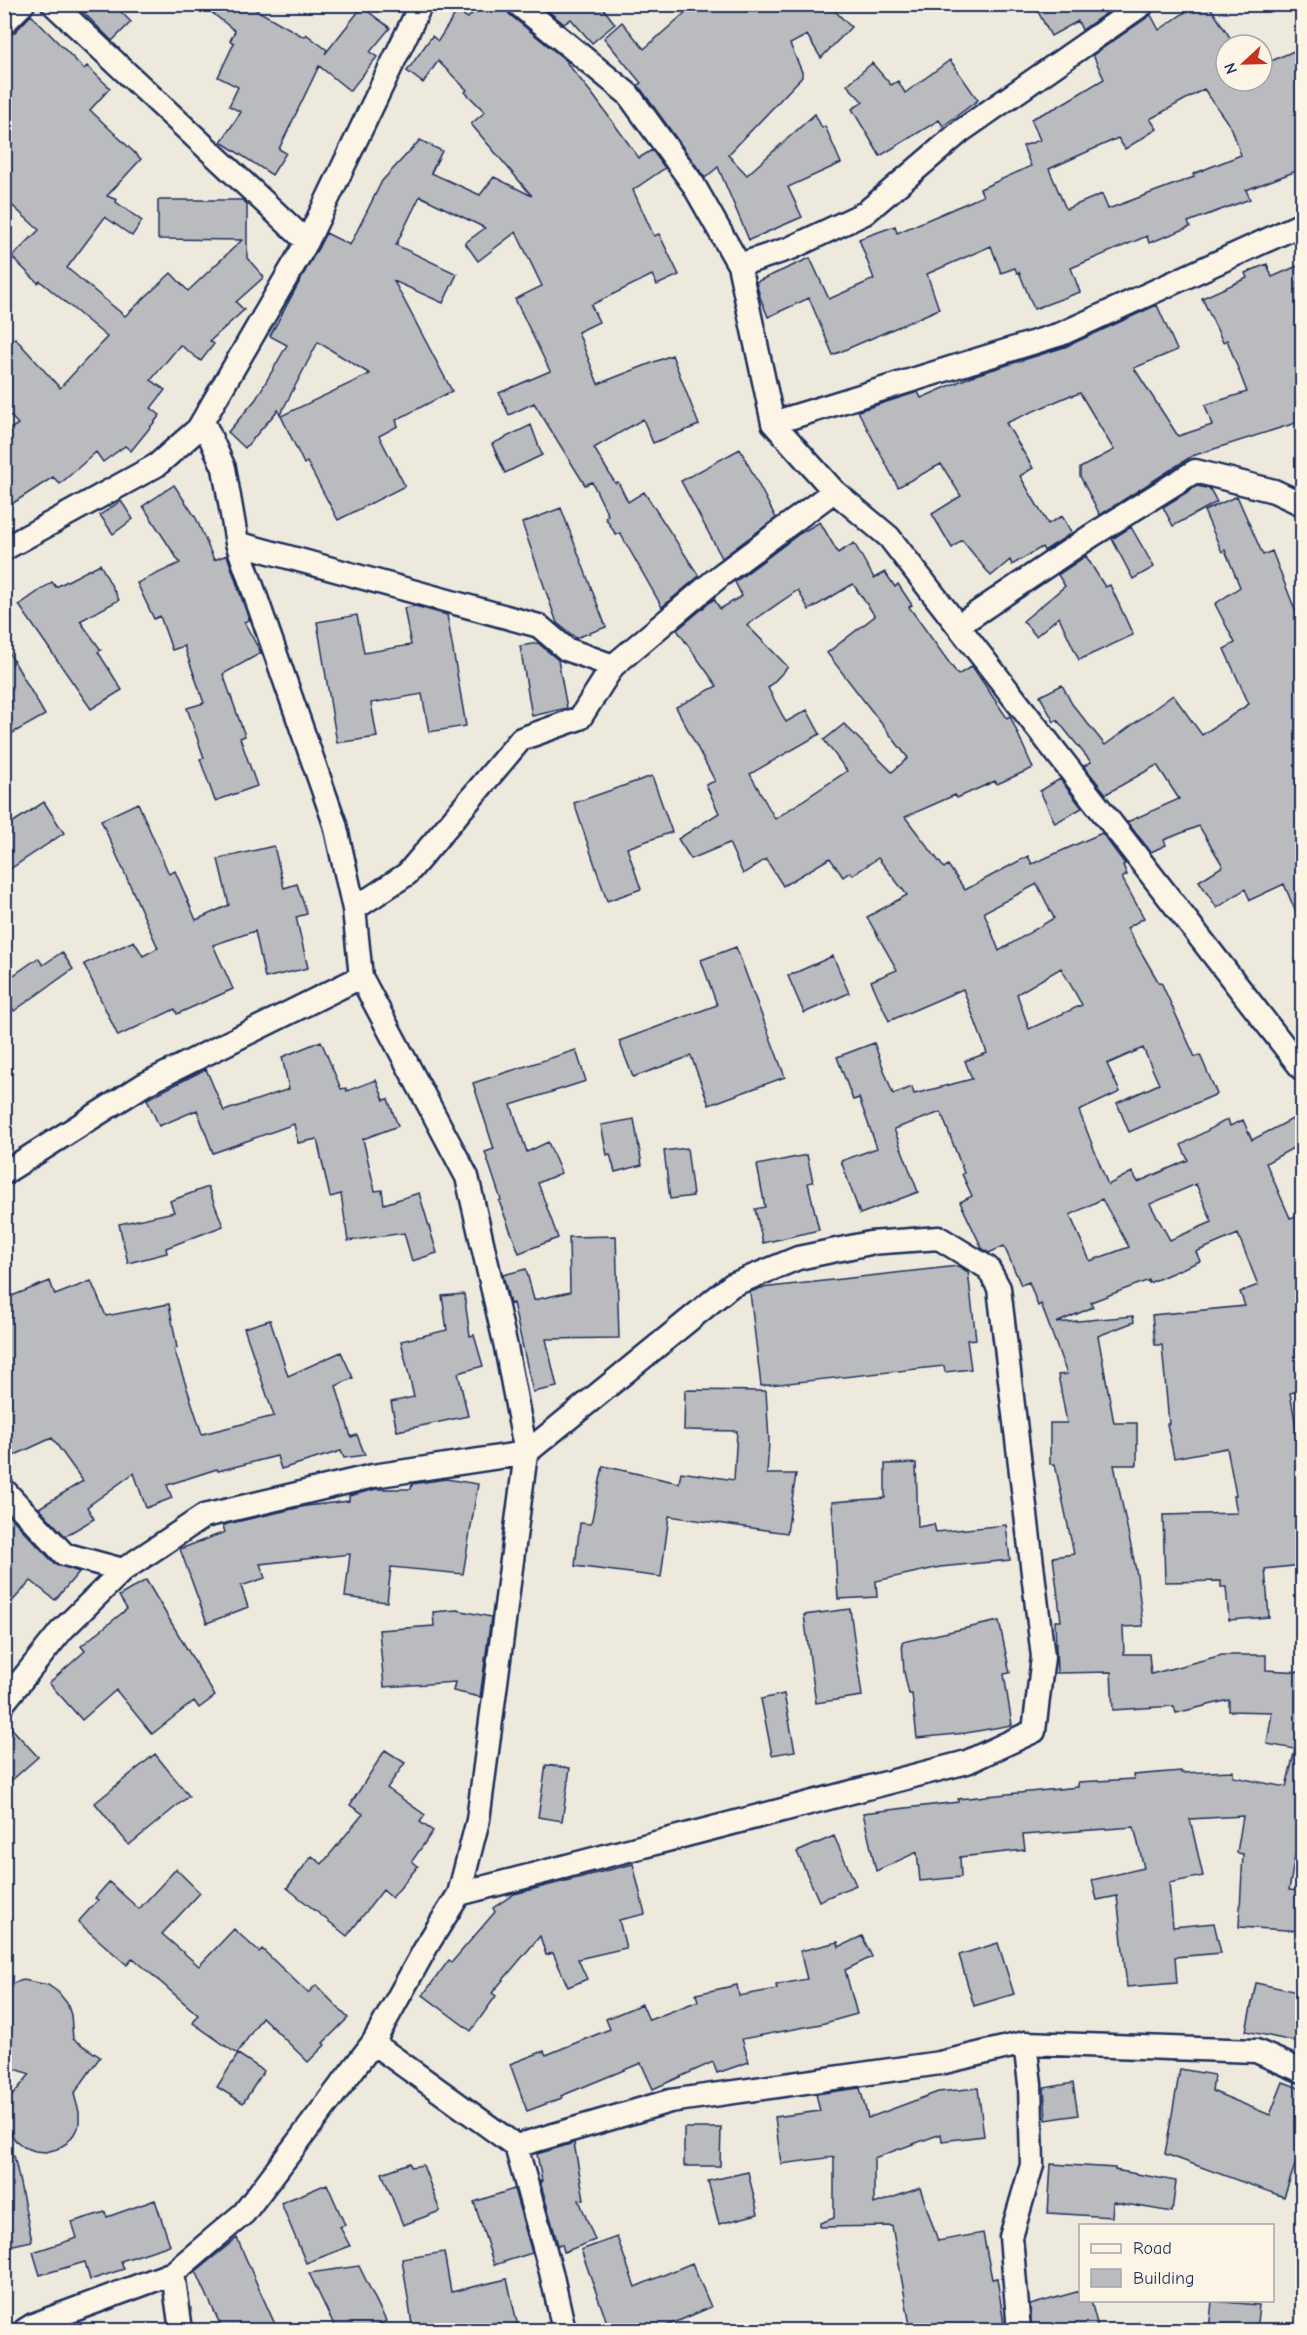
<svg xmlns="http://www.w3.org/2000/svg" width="1307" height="2335" font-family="'Comic Neue',sans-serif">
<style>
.building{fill:#babbbe;stroke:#1b2f5e;stroke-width:1.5;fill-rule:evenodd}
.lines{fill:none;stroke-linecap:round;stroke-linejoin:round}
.street-casing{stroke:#1b2f5e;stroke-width:27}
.street{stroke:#fcf5e5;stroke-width:22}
</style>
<rect width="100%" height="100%" fill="#eee9dd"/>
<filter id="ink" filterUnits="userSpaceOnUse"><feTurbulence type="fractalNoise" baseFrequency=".0167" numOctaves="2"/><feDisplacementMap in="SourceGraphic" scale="12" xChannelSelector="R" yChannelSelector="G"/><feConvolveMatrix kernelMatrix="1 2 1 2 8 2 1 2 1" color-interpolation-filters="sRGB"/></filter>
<g filter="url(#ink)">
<!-- building -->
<path class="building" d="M75,4h38l18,18 -19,19z
M201,4h45l58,33 2,-3 21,16 -2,4 37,-47 28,21 -20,24 7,5 -27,34 -31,-25 -40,83 7,4 -14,22 -51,-33 20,-30 -12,-6 9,-19 -20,-10 16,-34 -4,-2 5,-10z
M481,4h24l4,10 59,48 -1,1 26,32 46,63 13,-8 13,18 -32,22 21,46 5,-2 20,41 -22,10 -5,-10 -61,30 8,17 -21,10 20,52 74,-29 27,70 -46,18 -10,-24 -49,29 21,35 3,-1 10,20 16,-10 55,84 -37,31 -42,-74 -4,2 -11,-18 3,-2 -16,-33 -7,3 -51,-82 -25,12 -10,-22 51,-22 -35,-72 27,-13 -26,-54 -38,29 -13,-18 20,-15 -65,-32 -24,49 61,29 -14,29 -49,-22 58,110 -56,29 2,6 -19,10 26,50 -67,34 -31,-58 -3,2 -23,-48 89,-42 -52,-32 -38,73 -2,-5 -33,38 -17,-16 28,-33 31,-54 -17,-9 56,-103 24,12 32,-64 38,-41 22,11 -11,22 49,22 14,-18 38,19 -61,-72 14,-12 -20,-20 2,-2 -29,-29 -15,22 -16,-12 25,-35 6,5 19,-30 11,7z
M540,4h60l15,20 -23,19 -21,-24 -7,5z
M695,4h133l23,23 -30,31 -14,-23 -17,9 12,28v5l-74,78 19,20 68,-61 7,14 3,-2 16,37 -53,24 14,30 -53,23 -31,-73 -13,11 -67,-93 3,-2 -37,-45 18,-16 22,27z
M1034,4h85l-37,26 -4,-9 -27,15z
M1197,4h11l27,41h-9v36h36v-16l34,-15 6,15v104l-56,21 4,9 -62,23 2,5 -41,16 -2,-7 -76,32 9,24 -46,17 -15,-37 -2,1 -2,-5 -14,5 -10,-27 -64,28 12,35 -106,46 -24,-57 -41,19 -8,-20 -4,-15 54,-24 19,41 45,-20 -15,-40 36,-13 2,7 86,-37 -3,-7 51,-23 -8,-20 17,-6 -9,-21 26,-12 47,-28 -11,-24 58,-40 8,15zM1204,89l28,40 9,26 -48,19 1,3 -86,32 -6,-15 -36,15 -17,-40 69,-31 7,11 32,-20 -7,-10z
M31,15l53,54 3,-3 23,22 -20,22 51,49 -34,37 10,4 -1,2 26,19 -10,15 -27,-19 -38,51 58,48 46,-43 17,18 54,-51 -84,-1v-39h84l5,4v54l17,19 -28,25 8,8 -34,31 4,3 -13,17 -21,-16 -29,35 14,10 -14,18 9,7 -29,36 -6,-5 -22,16 -7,-10 -36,32 -7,-7 -49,32v-76l14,-9 -14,-15v-62l11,-9 45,50 47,-51 -67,-56 -2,2 -26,-26 27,-27 -35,-32v-162l10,-3z
M950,60l28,40 -35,26 -4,-6 -59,36 -28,-47 11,-7 -16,-17 25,-22 19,22 7,-4 7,12z
M1267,264l5,13 30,-13v157l-110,35 -92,59 -20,-39v-8l34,-18 -34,-57 -8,3 -1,-1 -65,28 27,45 -13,8 28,48 14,-8 10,17 -28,18 -2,-4 -30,18 -2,-5 -19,16 -29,-36 -10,8 -20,-34 29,-18 -20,-32 -43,23 -40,-76 60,-19 3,6 51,-22 93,-29 92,-42 20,45 -43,18 44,68 34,-11 -7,-20 42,-13 -20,-52 -4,2 -21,-44 45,-20 -2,-5z
M531,425l11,30 -37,18 -13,-29z
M740,449l36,69 -54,40 -41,-77z
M174,485l22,33 18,42 13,-5 22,65 -5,2 17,31 -38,21 22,62 -5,2 17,48 -42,15 -15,-42 4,-1 -17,-50 17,-5 -20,-57 -12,4 -12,-34 -6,3 -17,-36 43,-20 -37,-57z
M1197,486l13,3 7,13 -44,24 -10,-19z
M1237,496l26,59 9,-4 25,64 5,-3v315l-18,-43 -34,16 -5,-11 -28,19 -18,-27 24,-15 -24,-40 -35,14 2,5 -15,7 -24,-30 52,-23 -22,-34 -51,29 -22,-28 7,-4 -34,-42 -3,2 -14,-26 22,-11 10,19 33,41 68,-50 29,40 47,-31 -25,-55 11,-6 -20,-39 25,-17 -15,-37 -3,2 -18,-41z
M121,501l12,18 -20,15 -13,-19z
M561,508l45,119 -30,11 -19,-15 -35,-100z
M820,522l18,31 16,-10 20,35 11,-6 10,15 3,-3 14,21 -3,2 49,68 14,-9 35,52 3,-2 23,52 -36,16 -2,-3 -38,17 -2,-3 -50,22 39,51 4,-3 17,25 63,-34 4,8 70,-31 23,31 -2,1 4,10 -5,3 22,40 -17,10 32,55 2,-1 34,75 5,-2 17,39 -88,38 -12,-29 42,-19 -16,-36 -36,16 13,28 -41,19 29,74 24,-13 6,10 50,-22 -7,-15 47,-26 2,7 13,-6 9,20 50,-26v29l-36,20 24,55 12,-4v152l-6,1 6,23 -12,3 12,67v105l-37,4 4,48 -40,3 -3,-33h-5v-6l-56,1 -2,-67 74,-2 -3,-17 2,-1 -9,-47 -53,10 -7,-34h2l-7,-79h-7l-3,-30 93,-9 -5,-14 18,-7 -20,-51 -42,18 4,9 -51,22v-3l-58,22 2,5 -37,16 77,-7 1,6 -36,14 16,87h23v42h-23l23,110 6,51 -20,1 1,27h25l2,20 71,-19h44v15l36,2v145l-13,73 13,1v40l-63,-4 4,-73 -6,-1 6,-37 -53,3 13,57 -34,7 4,44 41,-4 7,30 -46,4 2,26 -50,4 -10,-91 -20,4 -5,-20 52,-12 -10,-41 -111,8 2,15 -65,7 1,20 -41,4 -3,-29 -41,19 -13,-58 95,-11v-3l120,-12v-5l56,-3 -1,-4 48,-4v2l52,-2v6l53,10 9,-38 -28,-5 5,-32 -43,-1v-11l-53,13 -2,-7 -61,4 -2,-38 -54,1 -2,-52h6l-8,-64 21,-3 -19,-90h-5v-41h17l-9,-48 9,-1 -26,-70 -3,2 -9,-24 -8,3 -17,-39 -15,7 -7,-5 -22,-46 12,-6 -10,-22 2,-1 -23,-61 -47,17 24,63 -58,22 -19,-53 36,-13 -18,-50 -6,2 -16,-43 37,-14 19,51 19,-7 2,7 58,-15 -7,-18 22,-8 -24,-64 -74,32 -18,-40 26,-11 -30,-53 40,-22 -29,-37 -25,17 -3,-3 -7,5 -13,-19 -47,28 -17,-27 -23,15 -14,-31 -38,16 -13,-20 41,-26 -13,-28 9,-4 -39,-74 41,-21 -40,-56 37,-31 6,10 22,-13 -7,-14 64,-48zM853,584l22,32 -48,37 81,105 -16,14 -48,-48 -20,16 23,31 -72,48 -25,-45 70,-40 -13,-24 -21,12 -18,-34 20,-21 -41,-42 51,-35 11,20zM1037,884l17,34 -55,33 -15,-39zM1061,968l21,37 -53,24 -12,-35zM1196,1184l16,38 -42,18 -20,-36zM1102,1199l27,48 -39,14 -20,-46z
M1131,527l23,40 -21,12 -21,-40z
M1086,556l19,31 5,-2 23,50 -54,25 -20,-43 -23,19 -13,-15 42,-35 -7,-11z
M100,564l19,36 -39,21 21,29 -3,2 24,38 -31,19 -72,-104 33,-23 4,5z
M415,606l32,9 19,111 -37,6 -7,-38 -51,9 6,34 -40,6 -20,-121 40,-7 7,38 47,-8 -7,-37z
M538,643l20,17 9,48 -35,8 -12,-70z
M4,644l41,71 -41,23z
M652,776l20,56 -45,16 14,41 -34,12 -33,-98z
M1060,779l22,29 -27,15 -15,-32z
M44,802l20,31 -60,40v-45z
M138,803l31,71 6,-3 21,49 33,-15 -11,-46 56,-13 10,42 13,-4 10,30 -11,3 12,51 -43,10 -10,-47 -42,14 20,44 -56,25 -2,-5 -57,27 -34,-72 50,-23 9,15 15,-8 -57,-128z
M736,947l49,130 -76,28 -18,-49 -58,21 -14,-36 98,-36 -16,-45z
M62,952l11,17 -59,42 -10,-14v-15l34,-24 5,7z
M833,956l16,37 -45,20 -16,-37z
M321,1041l20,48 5,-1 1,3 29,-11 8,20 4,-1 10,27 -35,13 12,52 7,-1 2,14 35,-11 18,60 -25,8 -8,-28 -56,8 -7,-47 -11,3 -13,-58 -19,4 -4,-19 -81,29 -16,-43 -38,16 -12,-27 59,-30 18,42 65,-22 -7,-32z
M576,1050l10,31 -75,24 16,47 21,-10 13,31 -23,10 20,55 -39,15 -20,-52 2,-1 -16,-48 9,-3 -21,-66z
M634,1119l8,46 -27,7 -5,-18 -3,1 -6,-30z
M687,1148l6,48 -23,3 -6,-48z
M807,1155l6,27 -5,1 11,47 -56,13 -8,-34 10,-2 -8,-42z
M208,1187l15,39 -57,22 1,5 -39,10 -9,-39 55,-12 -4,-11z
M616,1236l3,102 -73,1 11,48 -24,5 -20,-89 -3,1 -7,-29 23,-6 8,31 36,-8 -1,-55z
M958,1266l10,6 8,67 -9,1 4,29 -26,3 -1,-6 -183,20 -11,-94 11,-4z
M50,1281l5,14 36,-14 15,35 63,-12 8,44 -3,1 28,85 72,-18 -30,-88 26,-8 18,56 53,-24 12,26 -17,8 15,51 6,-2 8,20 -21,3 -3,-7 -60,18 -4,-13 -59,15 -1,-2 -50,16 5,13 -26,10 -12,-35 -47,34 7,12 -29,17 -26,-28 44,-27 -31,-43 -48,22v-161z
M464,1294l6,42 4,-1 9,31 -25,7 10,43 -71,15 -6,-29 23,-5 -13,-56 46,-11 -5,-34z
M685,1390l81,1 3,50 -2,33h29l-9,59 -118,-17 -8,61 -86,-11 5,-43 11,1 12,-58 76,17 2,-11 53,8 3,-49 -53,-1z
M916,1463l2,64 16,-3 2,8 70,-7 4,35 -70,7 -64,14 1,16 -39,2 -6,-97 53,-4v-34z
M446,1479l32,5 -15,90 -72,-7 -4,35 -42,-5 5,-43 -90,10 5,14 -24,8 7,21 -41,16 -27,-74 45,-17 -2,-6 4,-2 79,-18 43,-5v-5l27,-7h35l1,-5z
M4,1510l50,53 25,9 -24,28 -24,-19 -27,29z
M146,1580l69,116 -16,12 -5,-7 -42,33 -36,-44 -34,30 -33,-37 36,-32 -4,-5 46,-37 -8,-13z
M850,1609l12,87 -46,7 -12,-88z
M457,1610l34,7 -11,80 -27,-6 2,-9 -71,5 -5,-57 55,-4 -1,-14z
M999,1621l11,52 -6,1 8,51 -46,8 -49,5 -5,-44h-3l-5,-22 -2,-30z
M784,1694l11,57 -23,4 -11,-56z
M4,1720l34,37 -34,30z
M385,1750l20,13 -18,25 38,27 -5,7 13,9 -21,30 6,5 -26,32 -9,-8 -36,46 -60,-48 25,-32 10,8 41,-50 -13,-9z
M155,1754l34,42 -60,49 -34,-42z
M546,1765l24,3 -8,53 -24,-4z
M834,1836l22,49 -37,16 -22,-49z
M633,1864l12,50 -26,6 7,28 -48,11 9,20 -19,8 -15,-34 -7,2 -6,-19 -48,57 4,3 -25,35 -48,-36 26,-35 3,2 43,-50 -2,-4 21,-14z
M176,1869l24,24 -38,41 37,32 35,-37 25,23 3,-3 46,44 8,-8 32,33 -25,25 2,2 -17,17 -46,-45 -25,37 -44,-31 5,-8 -65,-57 -6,7 -49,-43 20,-22 -3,-2 14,-16 30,27z
M862,1936l10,21 -27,13 12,44 -36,10 -79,15 7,23 -32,11 -4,-11 -60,27 -12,-26 -80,33 1,2 -35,13 -17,-47 34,-13 2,4 64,-26 -4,-10 36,-15 7,16 49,-19 -2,-7 41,-9 2,11 38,-7 -1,-4 31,-6 -7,-28 38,-9 1,5z
M998,1943l16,51 -40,12 -15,-51z
M23,1980l25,5 10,7 9,11 4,12 2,24 27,18 -26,37 5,18v12l-5,10 -7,9 -10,6 -11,3 -11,-1 -11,-4 -9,-7 -6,-10 -3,-11 1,-11 4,-11 19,-23 -26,-9v-79z
M1256,1983l46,10v50l-56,-12z
M238,2054l26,17 -21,32 -26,-16z
M1180,2069l34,6 -2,16 58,24 13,-33 19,7v56l-18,52 -119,-43z
M1073,2083l5,32 -32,5 -2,-32z
M860,2088l8,30 70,-26 40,-4 6,48 -42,5 -1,-7 -67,24v46l46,-16 18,53 45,-8 9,46 5,-1 8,53h-94l-19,-105 -72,1v-4l14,-5v-61l-53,7 -6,-47 45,-6 -4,-17z
M684,2128h37l-1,38h-36z
M574,2143l10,56 -5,1 16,40 -31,12 -2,-8 -4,1 -18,-64h2l-5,-27z
M14,2155l18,86 -28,6v-91z
M410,2163l1,4 12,-2 17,46 -37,14 -21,-52z
M1051,2164l64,4v2l61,11 -4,31 -59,-10 -1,15 -64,-4z
M748,2172l10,42 -39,10 -11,-43z
M327,2184l18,41 -5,2 10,19 -44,17 -25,-60z
M514,2189l18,64 -38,12 -20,-63z
M155,2200l15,45 -49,16 3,8 -34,11 -5,-18 -45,13 -7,-23 44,-14 -5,-16 33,-10 2,5z
M617,2237l18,50 57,-24 19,44 -56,24h-45l-29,-81z
M237,2238l23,53 18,40h-55l-27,-60z
M444,2252l7,40 56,-13 12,52h-106l-11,-72z
M359,2266l27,55 -19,10h-30l-28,-58z
M1080,2291v10h11l8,30h-67l-2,-26z
M1212,2301l47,4 -3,26h-47z"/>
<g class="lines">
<!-- street casing -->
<g class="street-casing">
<path id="street" d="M53,4l254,238
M518,4l110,90 65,90 46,81 34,158 61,68 55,46 413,532
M4,23l19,-19
M739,265l52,-17 74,-35 96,-82 182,-127
M773,423l288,-89 241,-110
M237,543l302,83 27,23 47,17
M4,549l153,-84 41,-36 109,-187 114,-238
M959,625l132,-89 104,-65 79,20 28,13
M354,909l53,-35 114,-135 59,-21 33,-52 108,-91 113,-84
M4,1173l141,-89 216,-107
M4,1490l60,64 59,16
M4,1702l57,-71 62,-61 81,-54 169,-40 153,-23 206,-168 66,-27 72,-15 69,-5 49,30 11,20 44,369 -9,74 -67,31 -508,132
M373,2043l143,103 35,126 13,58
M516,2146l154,-45 270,-38 85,-20 231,8 46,20
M173,2273l8,57
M25,2330l8,-5 140,-52 71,-60 129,-170 56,-101 30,-48 19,-74 48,-367 -20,-106 -39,-170 -106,-200 -7,-68 -19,-85 -98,-281 -13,-75 -21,-47
M1019,2330l-8,-93 21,-72 -2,-81 -5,-41"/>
</g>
<!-- street -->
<use href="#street" class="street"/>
</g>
</g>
<!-- margin -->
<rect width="1307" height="2335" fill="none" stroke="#fcf5e5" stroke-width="24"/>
<rect x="12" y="12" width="1283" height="2311" fill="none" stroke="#1b2f5e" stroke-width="2" filter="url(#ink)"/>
<!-- legend -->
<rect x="1079" y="2224" width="195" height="78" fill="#fcf5e5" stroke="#a2a6af" stroke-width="1.5"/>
<rect x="1091" y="2244" width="30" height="9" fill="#fcf5e5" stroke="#a2a6af" stroke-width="1.5"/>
<text x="1133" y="2254" font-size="18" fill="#1b2f5e">Road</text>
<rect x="1091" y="2269" width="30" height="18" fill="#babbbe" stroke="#a2a6af" stroke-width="1.5"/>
<text x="1133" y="2284" font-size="18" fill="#1b2f5e">Building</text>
<!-- north arrow -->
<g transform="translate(1244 63) rotate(248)"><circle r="28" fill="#fcf5e5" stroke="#a2a6af" stroke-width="1.5"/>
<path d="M0-4.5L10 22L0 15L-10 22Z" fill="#c8321e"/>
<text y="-9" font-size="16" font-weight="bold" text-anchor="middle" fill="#1b2f5e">N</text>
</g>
</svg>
